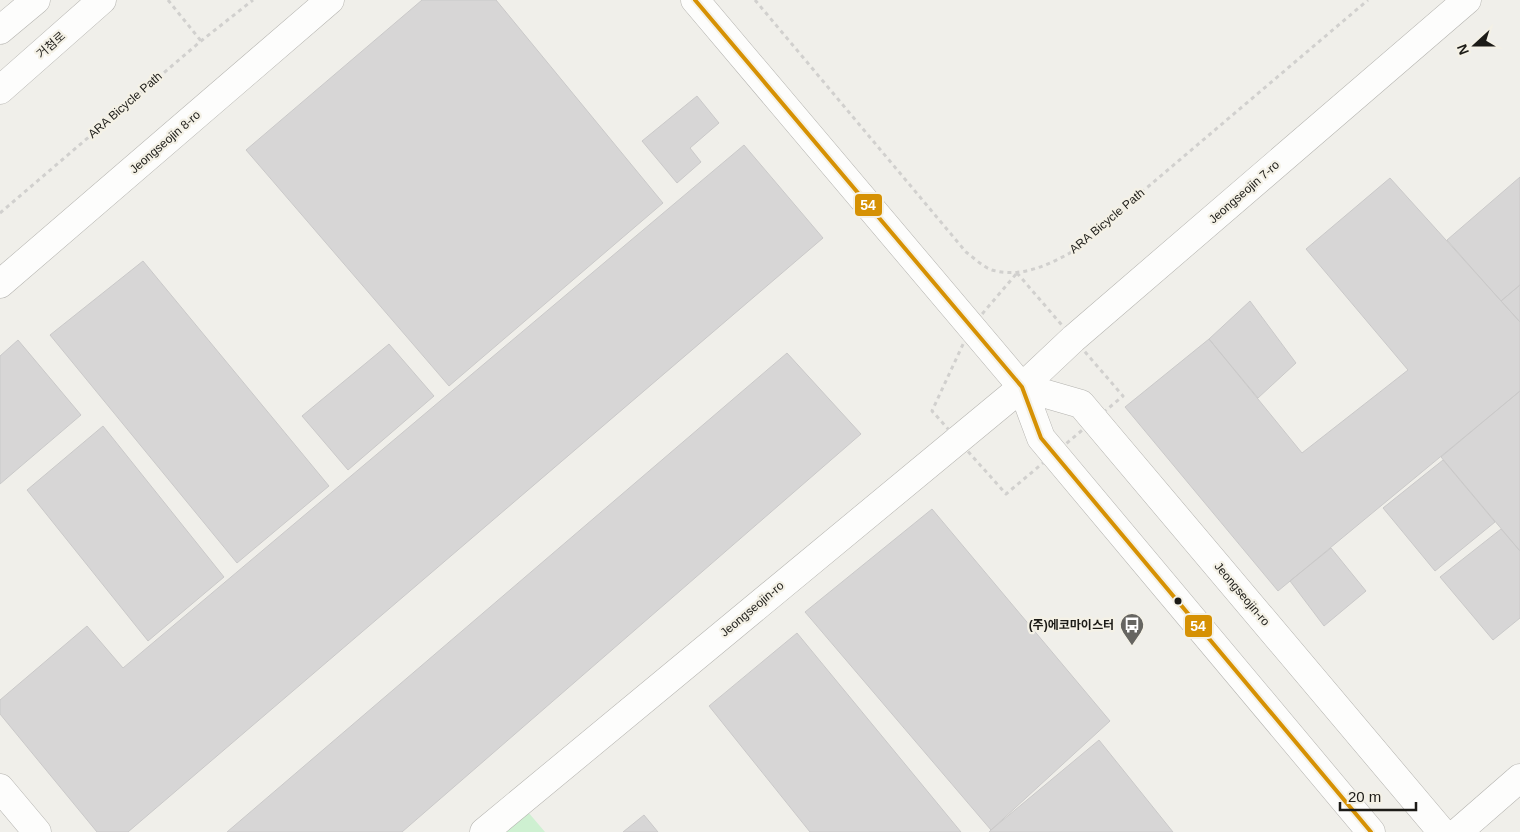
<svg xmlns="http://www.w3.org/2000/svg" width="1520" height="832" font-family="Arial,'Noto Sans KR',sans-serif">
<style>
.green{fill:#cef0d1}
.building{fill:#d7d6d6;stroke:#cac9c9}
.lines{fill:none;stroke-linecap:round;stroke-linejoin:round}
.minor-casing{stroke:#b4b3af;stroke-width:29}
.path{stroke:#d1d0ce;stroke-width:3;stroke-dasharray:4 4;stroke-linecap:butt}
.minor{stroke:#fdfdfc;stroke-width:28}
.bus-1-casing{stroke:#f4f1e6;stroke-width:8}
.bus-1{stroke:#d69103;stroke-width:4}
.bus-dot{fill:#1c1b17;stroke:#f4f1e6;stroke-width:2}
.labels{text-anchor:middle;dominant-baseline:central;stroke-width:4.5;stroke-linejoin:round;paint-order:stroke}
.street-label{font-size:12px;fill:#1c1b17;stroke:#f4f1e6}
.poi-label{font-size:12px;font-weight:bold;fill:#1c1b17;stroke:#f4f1e6;text-anchor:end}
.line-badge{stroke:#f4f1e6;stroke-width:2}
.badge-label{font-size:14px;text-anchor:middle;font-weight:bold;fill:#fff}
</style>
<rect width="100%" height="100%" fill="#f0efea"/>
<!-- green -->
<path class="green" d="M528,812l17,20h-42z"/>
<!-- building -->
<path class="building" d="M422,0h74l167,203 -214,183 -203,-236z
M697,96l22,27 -29,25 11,14 -24,21 -35,-42z
M744,145l79,93 -695,594h-31l-97,-118v-14l87,-74 36,42z
M1520,177v108l-19,16 -54,-61z
M1390,178l130,144v69l-242,200 -153,-184 84,-68 93,114 106,-83 -102,-121z
M143,261l186,225 -92,77 -187,-228z
M1520,285v37l-19,-21z
M1250,301l46,62 -38,35 -49,-59z
M18,340l63,75 -81,69v-128z
M389,344l45,52 -86,74 -46,-54z
M787,353l74,81 -459,398h-175z
M1520,391v160l-79,-94z
M103,426l121,151 -76,64 -121,-151z
M1443,460l52,62 -60,49 -52,-63z
M932,509l178,212 -119,109 -186,-218z
M1501,529l19,22v67l-27,22 -53,-63z
M1331,548l35,43 -42,35 -34,-45z
M797,633l164,199h-151l-101,-126z
M1099,740l74,92h-184l2,-2z
M644,815l14,17h-35z"/>
<g class="lines">
<!-- minor casing -->
<g class="minor-casing">
<path id="minor" d="M695,0l327,387 19,51 330,394
M0,30l36,-30
M0,90l102,-90
M0,284l330,-284
M1022,387l59,17 361,428
M0,788l37,44
M484,832l538,-445 51,-48 394,-339
M1458,832l62,-54"/>
</g>
<!-- path -->
<path class="path" d="M168,0l33,41
M755,0l211,252c8,6 17,15 26,18 28,8 54,-4 78,-17l298,-253
M0,213l201,-172 52,-41
M1017,273l106,123 -117,98 -74,-83 39,-84z"/>
<!-- minor -->
<use href="#minor" class="minor"/>
<!-- bus-1 casing -->
<g class="bus-1-casing">
<path id="bus-1" d="M695,0l327,387 19,51 330,394"/>
</g>
<!-- bus-1 -->
<use href="#bus-1" class="bus-1"/>
</g>
<!-- icons -->
<defs>
<g id="bus-pin" transform="scale(1.25)"><path d="M0 17L-7.5 6A9.5 9.5 0 1 1 7.5 6Z" fill="#666561" stroke="#f4f1e6"/><path d="M-5-6H5V4H4V6H2V4H-2V6H-4V4H-5ZM-3.5-4V0h7V-4ZM-3.5 1.2v1.5H-2V1.2ZM2 1.2v1.5H3.5V1.2Z" fill="#fff"/></g>
</defs>
<g fill-rule="evenodd">
<use href="#bus-pin" x="1132" y="625"/>
</g>
<!-- markers -->
<circle class="bus-dot" cx="1178" cy="601" r="4.5"/>
<g class="labels">
<!-- street labels -->
<g class="street-label">
<text transform="translate(51 45) rotate(-41)">거첨로</text>
<text transform="translate(125 105) rotate(-41)">ARA Bicycle Path</text>
<text transform="translate(165 142) rotate(-41)">Jeongseojin 8-ro</text>
<text transform="translate(1244 192) rotate(-41)">Jeongseojin 7-ro</text>
<text transform="translate(1107 221) rotate(-40)">ARA Bicycle Path</text>
<text transform="translate(1242 594) rotate(50)">Jeongseojin-ro</text>
<text transform="translate(752 609) rotate(-40)">Jeongseojin-ro</text>
</g>
<!-- poi labels -->
<g class="poi-label">
<text x="1114" y="625">(주)에코마이스터</text>
</g>
</g>
<g class="line-badge">
<rect x="854" y="193" width="29" height="24" rx="5" fill="#d69103"/>
<rect x="1184" y="614" width="29" height="24" rx="5" fill="#d69103"/>
</g>
<g class="badge-label">
<text x="868" y="210">54</text>
<text x="1198" y="631">54</text>
</g>
<!-- north arrow -->
<g transform="translate(1475 45) rotate(249)" stroke="#f4f1e6" stroke-width="4" paint-order="stroke">
<path d="M0-4L9 19L0 12L-9 19Z" fill="#1c1b17"/>
<text y="-8" font-size="14" font-weight="bold" text-anchor="middle" fill="#1c1b17">N</text>
</g>
<!-- scale -->
<path d="M1340 802v8h76v-8" fill="none" stroke="#1c1b17" stroke-width="2.5"/>
<text x="1348" y="802" font-size="15" fill="#1c1b17" stroke="#f4f1e6" stroke-width="4" paint-order="stroke">20 m</text>
</svg>
